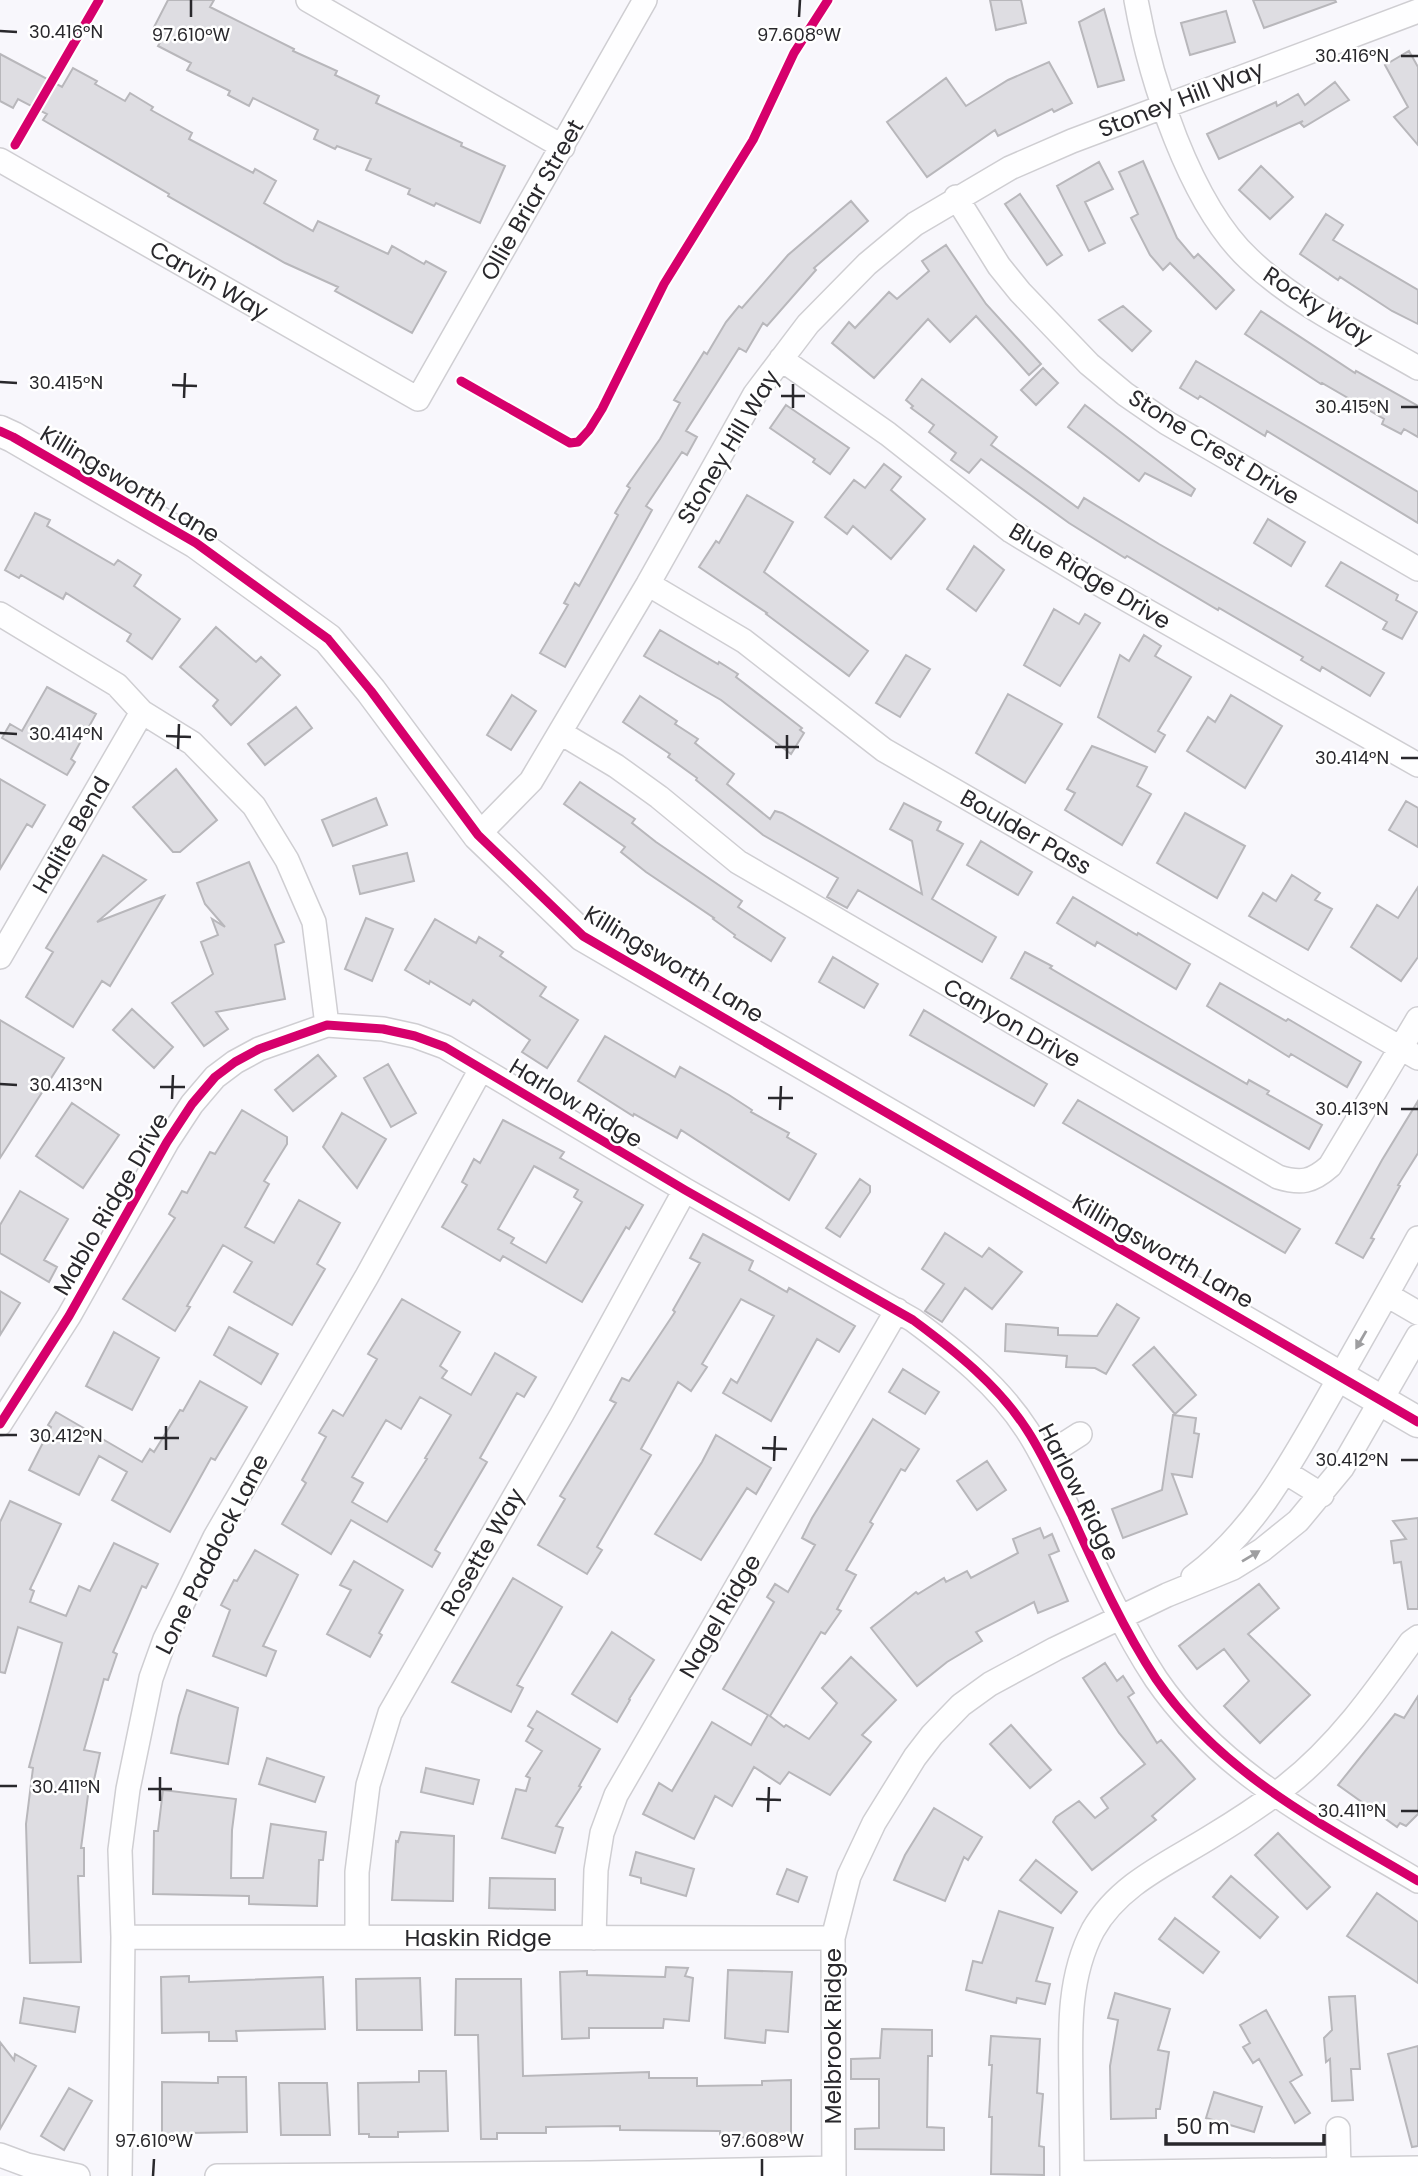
<svg xmlns="http://www.w3.org/2000/svg" width="1418" height="2176" font-family="Poppins,sans-serif">
<style>
.building{fill:#dedde2;stroke:#b8b7bb;stroke-width:2;fill-rule:evenodd}
.lines{fill:none;stroke-linecap:round;stroke-linejoin:round}
.minor-casing{stroke:#cfced2;stroke-width:26}
.tertiary-casing{stroke:#cfced2;stroke-width:33}
.minor{stroke:#fefeff;stroke-width:23}
.tertiary{stroke:#fefeff;stroke-width:30}
.cycleway-casing{stroke:#fff;stroke-width:13}
.cycleway{stroke:#d6006c;stroke-width:9}
.oneway{fill:#9e9ea0}
.ticks{fill:none;stroke:#29282c;stroke-width:2.5}
.labels{text-anchor:middle;dominant-baseline:central;stroke-width:5;stroke-linejoin:round;paint-order:stroke}
.street-label{font-size:23px;fill:#29282c;stroke:#fff}
.ticks-label{font-size:18px;text-anchor:middle;fill:#29282c;stroke:#fff;stroke-width:5;stroke-linejoin:round;paint-order:stroke}
</style>
<rect width="100%" height="100%" fill="#f8f7fc"/>
<!-- building -->
<path class="building" d="M168,0h46l-4,7 84,42 -1,2 44,20 -2,4 44,21 -3,7 86,40 -1,3 44,20 -25,57 -44,-20 -2,3 -26,-12 2,-5 -44,-19 5,-11 -34,-13 -2,3 -21,-10 4,-9 -65,-32 -4,8 -21,-11 2,-4 -43,-21 4,-7 -33,-17 5,-9 -11,-6z
M990,0h31l5,23 -30,7z
M1253,0h82l1,2 -72,26z
M1104,9l20,71 -26,7 -19,-65z
M1226,11l9,31 -45,13 -9,-32z
M1409,51l9,16v78l-24,-28 14,-10 -23,-42z
M0,54l62,33 11,-19 24,13 -2,3 30,17 5,-8 23,14 -2,3 41,23 -3,6 64,34 2,-4 21,12 -12,22 49,28 5,-10 70,33 4,-8 32,18 2,-3 20,11 -34,61 -77,-42 3,-4 -53,-24 -117,-67 1,-2 -126,-74 4,-6 -29,-15 -5,9 -13,-7z
M1049,62l23,41 -18,9 -2,-3 -54,27 -3,-6 -68,47 -40,-55 59,-44 20,28 42,-26z
M1335,82l14,18 -45,27 -4,-4 3,-2 -84,38 -12,-25 69,-32 1,4 21,-12 7,11z
M1143,161l34,77 17,20 4,-4 36,36 -18,19 -46,-46 -7,7 -13,-15 -19,-37 7,-4 -19,-42z
M1099,162l14,27 -28,13 20,41 -16,8 -32,-65z
M1261,166l32,31 -23,22 -31,-29z
M1020,194l42,61 -15,10 -42,-61z
M851,201l17,20 -54,47 2,2 -49,56 -4,-3 -17,29 -7,-4 -53,83 11,6 -10,18 -5,-3 -36,54 6,4 -87,157 -25,-14 28,-48 -4,-2 11,-20 4,3 39,-71 -3,-2 15,-25 -3,-2 33,-47 20,-36 -6,-3 30,-48 3,2 19,-32 13,-16 3,2 46,-53z
M1326,214l17,11 -10,15 85,50v34l-26,-13 -52,-34 -2,3 -38,-26z
M946,245l40,59 55,60 -12,11 -53,-59 -26,26 -22,-23 -54,59 -42,-35 17,-21 6,6 34,-36 8,7 32,-28 -7,-10z
M1123,306l28,25 -19,20 -33,-31z
M1261,311l94,62 1,-2 62,35v31l-14,-8 -3,5 -19,-10 2,-5 -62,-36 -1,1 -76,-50z
M1196,361l222,131v31l-151,-92 -2,5 -65,-40 -2,3 -18,-11z
M1043,368l15,15 -22,22 -15,-15z
M922,379l75,58 -6,8 87,63 6,-10 75,46 225,129 -14,23 -48,-29 -2,4 -19,-11 2,-3 -84,-49 -1,2 -91,-54 -2,2 -56,-35 -88,-64 -12,14 -18,-13 5,-7 -27,-21 5,-7 -23,-17 2,-2 -7,-6z
M786,405l63,43 -19,26 -17,-12 2,-3 -45,-31z
M1085,405l110,84 -4,7 -46,-23 -6,8 -71,-54z
M884,464l17,13 -10,13 34,29 -34,40 -38,-33 -6,8 -22,-17 29,-37 11,8z
M747,495l46,27 -29,50 104,79 -19,25 -83,-62 1,-1 -68,-46 17,-26 3,2z
M35,513l15,7 -3,6 67,39 4,-5 23,15 -7,11 46,33 -28,40 -25,-18 4,-7 -65,-41 -3,6 -42,-24 -2,3 -14,-8z
M1268,519l37,23 -14,24 -37,-23z
M974,546l30,24 -28,41 -29,-22z
M1341,562l57,33 -2,5 21,12 -15,27 -19,-10 4,-7 -61,-36z
M1054,609l25,15 6,-10 15,9 -40,63 -36,-21z
M216,627l40,35 5,-5 19,18 -49,50 -18,-19 5,-6 -38,-33z
M660,630l58,34 1,-2 19,12 -2,3 66,51 -2,2 4,3 -13,21 -70,-54 -77,-44z
M1144,635l17,11 -6,10 36,21 -33,54 7,4 -10,17 -57,-35 22,-62 9,6z
M906,655l24,14 -30,48 -24,-14z
M47,687l49,27 -25,45 4,3 -8,13 -65,-37 8,-14 12,7z
M1008,694l54,30 -37,59 -49,-30z
M512,695l24,16 -25,39 -24,-15z
M1231,695l51,31 -37,62 -58,-37 21,-34 7,5z
M640,696l37,25 -2,3 23,15 -3,4 39,31 -7,10 43,35 5,-8 7,2 140,81 -10,-53 -22,-12 14,-26 37,19 -4,8 26,14 -31,55 64,38 -14,25 -124,-72 -11,18 -20,-11 11,-19 -75,-43 -67,-55 1,-2 -29,-21 2,-3 -47,-32z
M296,707l16,21 -47,37 -17,-21z
M1092,746l55,21 -10,19 14,8 -29,51 -57,-35 10,-17 -8,-4z
M176,769l41,51 -37,32h-7l-40,-45z
M0,779l45,26 -13,22 -5,-3 -27,45z
M580,782l55,37 -3,4 24,19 86,59 -4,6 47,31 -14,23 -37,-24 1,-2 -22,-16 1,-1 -68,-46 -25,-20 4,-5 -61,-43z
M376,798l11,27 -54,21 -11,-26z
M1406,801l12,7v39l-29,-17z
M1185,813l60,33 -28,52 -60,-35z
M981,841l51,31 -14,23 -51,-30z
M407,853l7,28 -54,13 -7,-28z
M103,855l43,25 -49,42 67,-26 -54,90 -8,-5 -29,46 -47,-30 27,-45 -7,-4z
M249,862l35,80 -9,3 10,54 -69,13 12,17 -24,17 -32,-43 41,-29 -12,-32 17,-7 -6,-16 13,8 -20,-23 -8,-21z
M1292,875l28,18 -5,7 17,9 -24,41 -59,-34 14,-23 13,8z
M1418,887v70l-17,24 -50,-34 26,-42 21,13z
M1073,897l64,38 1,-2 52,31 -14,25 -79,-47 -2,4 -38,-23z
M366,918l27,11 -21,52 -27,-12z
M435,919l41,24 3,-6 24,15 -3,4 46,31 -6,9 38,24 -31,48 -25,-16 8,-12 -57,-40 -3,5 -40,-24 -1,3 -24,-14z
M1025,952l27,14 -2,2 86,51 111,65 2,-4 20,11 -2,3 55,31 -13,24 -298,-171z
M833,957l45,27 -14,24 -45,-26z
M1220,983l66,38 2,-2 73,43 -14,25 -56,-33 -2,3 -82,-51z
M132,1009l41,38 -19,21 -41,-38z
M924,1010l123,74 -13,22 -124,-71z
M0,1020l64,38 -64,100z
M605,1036l70,41 5,-10 49,28 23,15 -1,2 38,21 -2,4 29,17 -27,46 -108,-70 -4,8 -43,-24 -1,2 -55,-35z
M318,1055l18,21 -43,35 -18,-21z
M388,1064l28,49 -25,14 -27,-49z
M1078,1100l222,129 -15,24 -222,-130z
M1418,1101v52l-20,32 2,1 -29,52 3,1 -11,19 -27,-15 46,-83z
M72,1103l47,32 -36,53 -47,-32z
M242,1110l45,27v7l-23,37 5,3 -24,43 29,16 25,-43 41,23 -23,41 8,5 -33,56 -58,-33 18,-30 -29,-17 -36,61 3,1 -15,24 -52,-32 52,-81 -6,-4 13,-23 5,2 23,-41 5,2z
M342,1113l44,26 -29,49 -34,-41z
M503,1120l61,32 -4,6 83,47 -14,24 -3,-2 -44,75 -79,-46 -3,5 -58,-34 25,-42 -5,-3 12,-23 6,4zM534,1166l44,24 -4,7 8,5 -36,61 -35,-20 3,-5 -16,-9z
M860,1179l10,7v6l-30,45 -14,-9z
M20,1191l48,28 -24,41 13,7 -8,15 -49,-29v-28z
M945,1233l37,24 7,-9 33,24 -30,37 -27,-21 -23,34 -17,-11 19,-27 -22,-15z
M703,1234l50,27 -4,9 38,22 2,-4 66,38 -16,26 -22,-13 -46,82 -48,-28 8,-14 6,4 37,-67 -33,-17 -39,65 5,3 -16,24 -13,-9 -37,67 10,6 -54,92 5,3 -15,24 -49,-29 27,-46 -5,-3 56,-93 -6,-3 12,-22 7,3 46,-69 -2,-2 27,-47 -10,-5z
M0,1291l20,12 -20,32z
M402,1299l58,33 -20,34 7,5 -5,7 29,17 24,-42 41,24 -12,20 -7,-4 -37,65 7,4 -52,88 5,3 -8,14 -81,-47 -20,34 -49,-30 24,-41 -4,-3 24,-43 -7,-4 14,-23 10,6 34,-57 -9,-5zM420,1397l31,18 -26,43 2,1 -40,63 -35,-20 11,-19 -11,-6 34,-57 15,9z
M1117,1304l22,14 -33,56 -11,-6 -29,-1 1,-11 -62,-5 1,-27 52,4v7l39,1z
M229,1327l49,27 -17,30 -47,-29z
M114,1332l45,26 -27,52 -46,-24z
M1154,1347l42,48 -21,19 -42,-49z
M903,1369l36,23 -14,22 -36,-22z
M200,1381l47,26 -32,53 -4,-2 -41,74 -58,-32 15,-28 -28,-16 -20,39 -50,-25 22,-43 -3,-2 8,-13 86,50 8,-13 4,3 26,-42 3,1z
M1173,1415l23,3 -2,15 5,1 -7,43 -20,-3 15,40 -64,24 -11,-29 50,-19z
M873,1419l46,30 -14,22 -4,-2 -31,53 3,2 -27,46 10,5 -19,34 4,2 -16,23 -4,-2 -51,84 14,11 2,-2 23,14 28,-36 -15,-15 29,-31 45,43 -34,35 9,7 -41,53 -41,-23 -9,12 -26,-17 -22,39 -17,-10 -21,43 -51,-25 16,-31 13,8 40,-69 39,23 17,-30 -45,-26 51,-87 -7,-5 8,-13 13,8 27,-47 -13,-7 10,-20z
M716,1435l55,33 -15,26 -9,-6 -46,72 -46,-26 47,-72z
M987,1461l19,29 -29,20 -20,-29z
M10,1501l51,23 -31,65 4,2 -4,11 36,14 13,-30 11,5 24,-48 44,21 -12,24 -4,-2 -29,66 4,2 -9,26 -4,-1 -20,71 16,3 -6,27h-4l-9,68h3v28h-6l3,86 -51,1 -4,-139 7,-56 -4,-1 33,-124 -44,-16 -13,46 -5,-1v-150z
M1418,1518v91h-10l-7,-47 -7,1 -3,-22 15,-2 -13,-18z
M1040,1528l4,10 8,-4 7,17 -10,4 19,46 -30,12 -4,-11 -58,30 6,9 -35,21 -30,24 -46,-58 45,-36 2,2 26,-16 2,4 21,-11 4,7 47,-25 -5,-14z
M255,1550l43,25 -35,71 13,5 -10,25 -53,-20 17,-46 -9,-5 13,-25 3,1z
M354,1561l49,29 -24,43 3,2 -12,22 -43,-23 24,-44 -11,-5z
M513,1578l49,29 -45,78 6,3 -12,24 -59,-30z
M1259,1584l20,24 -31,26 62,61 -50,48 -36,-37 25,-25 -25,-32 -27,20 -18,-23z
M612,1632l42,28 -25,39 1,1 -13,22 -45,-28z
M1105,1663l12,18 6,-5 11,17 -6,4 29,46 4,-3 34,39 -43,37 4,4 -64,50 -39,-48 3,-5 23,-16 16,17 13,-10 -7,-10 44,-34 -26,-31 -36,-55z
M187,1690l51,18 -10,56 -57,-11 8,-37z
M1418,1696v118l-12,12 -6,-3 -3,4 -59,-42 57,-71 9,4z
M537,1711l63,38 -21,37 2,1 -25,39 7,2 -8,25 -53,-15 14,-49 10,2 4,-13 -4,-2 16,-25 -16,-10 7,-12 -5,-3z
M1011,1725l40,45 -21,18 -40,-44z
M267,1758l57,19 -9,25 -56,-18z
M426,1768l53,12 -6,24 -52,-12z
M163,1790l73,9 -4,31 -1,48h32l8,-54 55,8 -3,28h-4l-2,46 -68,-2v-8l-96,-2 1,-63h4z
M934,1808l48,29 -14,23 -4,-3 -19,44 -51,-21 11,-25z
M401,1832l53,4 -1,65 -61,-1 4,-59 2,1z
M1278,1833l52,54 -23,22 -52,-54z
M636,1852l58,17 -8,27 -45,-13v-5l-11,-3z
M1036,1860l41,32 -16,21 -41,-33z
M787,1869l20,8 -9,25 -21,-8z
M1231,1876l47,41 -18,21 -47,-41z
M490,1878l65,1v31l-66,-2z
M1377,1893l41,29v61l-71,-47z
M999,1911l54,17 -17,53 14,3 -5,20 -28,-6 -1,5 -50,-13 7,-29 9,2z
M1175,1918l44,34 -16,21 -44,-34z
M666,1967l22,1 -3,8 8,2 -4,43 -25,-2 -1,9h-74v10l-27,1 -2,-67 27,-1v4l78,2z
M728,1970l64,2 -4,60 -22,-2 -1,13 -40,-5z
M189,1976v6l134,-5 2,52 -89,2 1,10h-28v-9l-47,1 -1,-56z
M420,1978l2,52h-65l-1,-51z
M456,1979h65l2,97 126,-4v6h48v8l65,-1v-4l29,-1v56l-71,2v-7l-100,-1v-4l-74,1v6h-49v6h-16l-3,-104h-23z
M1115,1993l55,16 -12,41 11,2 -9,57h-4v9l-45,1 -1,-53 8,-46 -10,-2z
M1355,1996l5,73h-9l2,31 -21,1 -2,-42 -4,3 -2,-24 8,-8 -3,-33z
M24,1998l55,9 -4,25 -55,-9z
M1266,2010l36,65 -12,7 20,31 -15,10 -36,-64 -6,4 -10,-16 7,-4 -10,-18z
M882,2029l50,1v26h-4l-1,71 17,1v22l-89,-1v-20l24,-1v-49h-28v-20l29,-1z
M991,2036l49,3 -3,54 6,1 -4,52 5,1v28l-53,-1 1,-57h-3l3,-52h-3z
M0,2042l14,18 1,-6 21,12 -36,63z
M1418,2046v100l-6,1 -24,-93z
M419,2071h27l2,60 -50,1v5h-29v-3h-10l-1,-51 61,-1z
M218,2077h28l1,55 -57,1v7h-28v-58l56,1z
M279,2083h48l3,52h-49z
M69,2088l23,13 -28,49 -23,-14z
M1214,2092l48,15 -8,25 -48,-14z"/>
<g class="lines">
<!-- minor casing -->
<g class="minor-casing">
<path id="minor" d="M308,0l255,147
M1136,0c14,79 54,204 113,259 48,46 112,76 169,109
M0,160l418,239 227,-399
M956,197l43,69 21,26 69,72 36,30 42,29 251,146
M781,359l107,75 123,97 76,46 331,188
M648,584l96,57 140,109 534,308
M0,614l117,71 25,27 50,31 62,63 33,54 27,62 13,103
M561,733l55,33 43,31 79,65 540,315c23,7 34,5 52,-11l88,-147
M478,835l53,-54 117,-197 107,-190 53,-70 59,-60 48,-40 95,-56 62,-27 346,-130
M0,957l142,-245
M1387,1295l31,18
M0,1424l69,-108 98,-174 25,-38 23,-27 20,-15 24,-13 68,-24 56,4 32,7 30,11 240,143 228,130c42,31 85,65 114,110 17,26 30,56 44,84 25,55 52,115 85,165 65,95 166,145 262,202
M1044,1457l36,-23
M1285,1472l37,23
M1193,1577c64,-48 100,-118 139,-186 29,-51 58,-102 86,-153
M123,1937l710,1
M357,1937v-65l11,-87 22,-72 172,-299 123,-224
M594,1938l2,-68 6,-37 14,-38 281,-485
M1338,2129l1,40
M0,2155l27,10 51,11
M1072,2173l346,-5
M120,2176l3,-239 -3,-87 8,-61 23,-111 14,-39 50,-102 152,-261 114,-207
M217,2176l373,-3 244,-5
M834,2176l-1,-238 16,-62 25,-53 41,-66 17,-22 29,-30 29,-21 65,-35 112,-54 66,-27 29,-18 36,-29 44,-53 76,-132
M1072,2176c0,-32 -1,-64 -1,-95 -1,-51 -3,-104 22,-151 26,-46 76,-67 119,-94 25,-15 51,-32 74,-50 51,-40 88,-92 125,-144l7,-5"/>
</g>
<!-- tertiary casing -->
<g class="tertiary-casing">
<path id="tertiary" d="M0,431l13,6 183,106 132,96 43,52 107,144 105,101 835,486"/>
</g>
<!-- minor -->
<use href="#minor" class="minor"/>
<!-- tertiary -->
<use href="#tertiary" class="tertiary"/>
<!-- cycleway casing -->
<g class="cycleway-casing">
<path id="cycleway" d="M15,145l84,-145
M461,381l109,62 8,-1 11,-12 13,-21 62,-125 89,-144 41,-87 34,-53
M0,431l13,6 183,106 132,96 43,52 107,144 105,101 835,486
M0,1424l69,-108 98,-174 25,-38 23,-27 20,-15 24,-13 68,-24 56,4 32,7 30,11 240,143 228,130c42,31 85,65 114,110 17,26 30,56 44,84 25,55 52,115 85,165 65,95 166,145 262,202"/>
</g>
<!-- cycleway -->
<use href="#cycleway" class="cycleway"/>
</g>
<!-- one-way arrows -->
<defs><path id="oneway-solid" d="M-6-.8H1V-3.2L6.5 0L1 3.2V.8H-6Z" transform="scale(1.75)"/></defs>
<g class="oneway">
<use href="#oneway-solid" transform="translate(1361 1340) rotate(120)"/>
<use href="#oneway-solid" transform="translate(1251 1556) rotate(-31)"/>
</g>
<!-- ticks -->
<path class="ticks" d="M191,17v-17M799,17l1,-17M0,31l17,1M1401,56h17M0,382l17,1M172,385l25,1M781,396h24M184,398l1,-25M1401,407h17M793,408v-24M0,733l17,1M166,736l25,1M775,747h24M178,749l1,-25M1401,758h17M787,759v-24M0,1084l17,1M160,1087h25M768,1098h25M172,1099l1,-24M1401,1109h17M780,1110l1,-24M0,1435h17M154,1438h25M762,1448l25,1M166,1450v-24M1401,1460h17M774,1461l1,-25M0,1786h17M148,1789h24M756,1799l25,1M160,1801v-24M1401,1811h17M768,1812l1,-25M153,2176l1,-17M762,2176v-17"/>
<g class="labels">
<!-- street labels -->
<g class="street-label">
<text transform="translate(1181 99) rotate(-21)">Stoney Hill Way</text>
<text transform="translate(532 200) rotate(-60)">Ollie Briar Street</text>
<text transform="translate(209 280) rotate(30)">Carvin Way</text>
<text transform="translate(1318 306) rotate(33)">Rocky Way</text>
<text transform="translate(728 447) rotate(-59)">Stoney Hill Way</text>
<text transform="translate(1214 447) rotate(32)">Stone Crest Drive</text>
<text transform="translate(130 484) rotate(31)">Killingsworth Lane</text>
<text transform="translate(1090 576) rotate(31)">Blue Ridge Drive</text>
<text transform="translate(1026 832) rotate(30)">Boulder Pass</text>
<text transform="translate(71 835) rotate(-60)">Halite Bend</text>
<text transform="translate(674 964) rotate(31)">Killingsworth Lane</text>
<text transform="translate(1012 1023) rotate(30)">Canyon Drive</text>
<text transform="translate(576 1103) rotate(31)">Harlow Ridge</text>
<text transform="translate(111 1204) rotate(-60)">Mablo Ridge Drive</text>
<text transform="translate(1163 1251) rotate(30)">Killingsworth Lane</text>
<text transform="translate(1079 1492) rotate(63)">Harlow Ridge</text>
<text transform="translate(482 1552) rotate(-60)">Rosette Way</text>
<text transform="translate(212 1554) rotate(-63)">Lone Paddock Lane</text>
<text transform="translate(720 1616) rotate(-60)">Nagel Ridge</text>
<text x="478" y="1938">Haskin Ridge</text>
<text transform="translate(833 2036) rotate(-90)">Melbrook Ridge</text>
</g>
</g>
<g class="ticks-label">
<text x="66" y="38">30.416°N</text>
<text x="191" y="41">97.610°W</text>
<text x="799" y="41">97.608°W</text>
<text x="1352" y="62">30.416°N</text>
<text x="66" y="389">30.415°N</text>
<text x="1352" y="413">30.415°N</text>
<text x="66" y="740">30.414°N</text>
<text x="1352" y="764">30.414°N</text>
<text x="66" y="1091">30.413°N</text>
<text x="1352" y="1115">30.413°N</text>
<text x="66" y="1442">30.412°N</text>
<text x="1352" y="1466">30.412°N</text>
<text x="66" y="1793">30.411°N</text>
<text x="1352" y="1817">30.411°N</text>
<text x="154" y="2147">97.610°W</text>
<text x="762" y="2147">97.608°W</text>
</g>
<!-- scale -->
<path d="M1166 2134v10h158v-10" fill="none" stroke="#29282c" stroke-width="3.5"/>
<text x="1176" y="2134" font-size="21" fill="#29282c" stroke="#ffffff" stroke-width="5" paint-order="stroke">50 m</text>
</svg>
